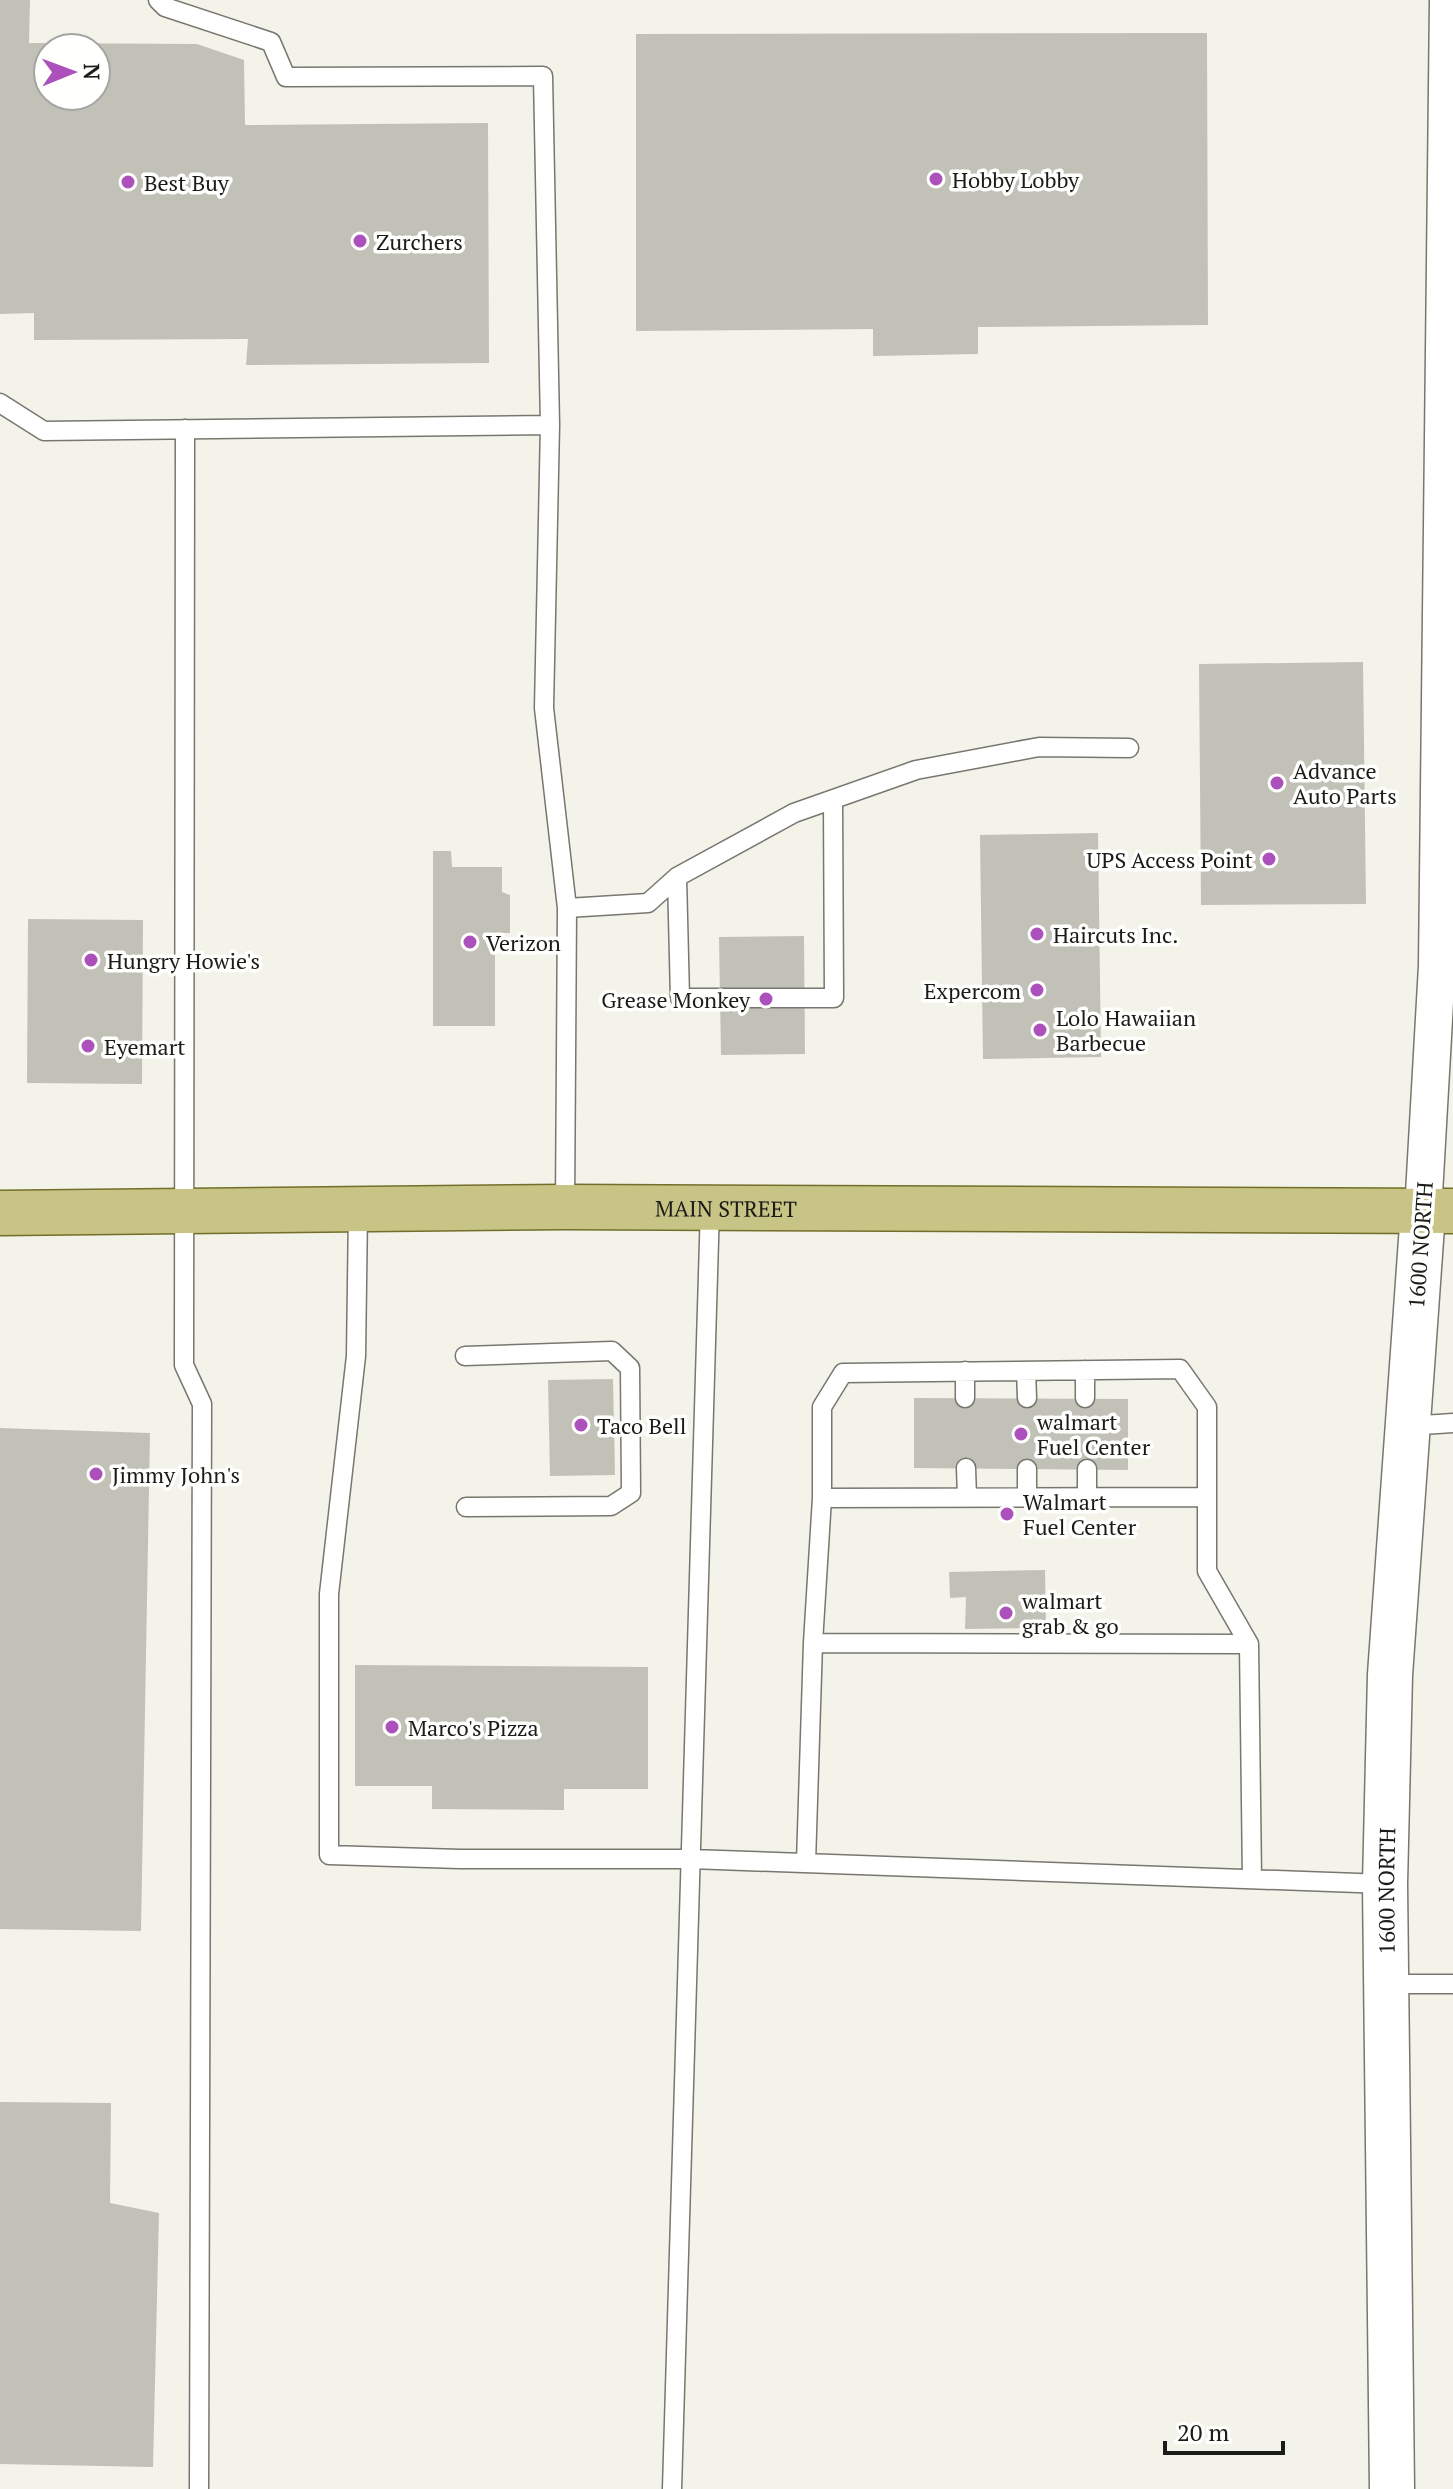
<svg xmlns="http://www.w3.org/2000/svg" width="1453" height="2489" font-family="'PT Serif',serif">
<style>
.building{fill:#c1c1b8;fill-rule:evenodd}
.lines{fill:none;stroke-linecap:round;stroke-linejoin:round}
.service-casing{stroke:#77776f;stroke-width:21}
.minor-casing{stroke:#77776f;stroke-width:39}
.tertiary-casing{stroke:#77776f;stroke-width:47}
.primary-casing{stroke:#736f2a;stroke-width:47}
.service{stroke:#fff;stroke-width:18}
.minor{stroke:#fff;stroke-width:36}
.tertiary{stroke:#fff;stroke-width:44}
.primary{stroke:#c7c485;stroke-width:44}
.poi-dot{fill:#ac50bb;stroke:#fffffe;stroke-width:3}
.labels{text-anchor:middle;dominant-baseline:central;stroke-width:7;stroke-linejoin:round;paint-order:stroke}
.poi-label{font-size:22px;fill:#1b1b18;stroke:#fffffe;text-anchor:start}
.street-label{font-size:22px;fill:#1b1b18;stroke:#fffffe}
</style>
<rect width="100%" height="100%" fill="#f3f3e9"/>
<!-- building -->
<path class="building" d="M0,0h30l-1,43 168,1 47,16 1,65 243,-2 1,240 -243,2 2,-26 -214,1v-27l-34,1zM48,48h48v48h-48z
M1207,33l1,292 -230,2v27l-105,2v-27l-237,2v-297z
M1363,662l3,242 -165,1 -2,-241z
M1098,833l3,224 -118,2 -3,-224z
M433,851h18l1,16h50v25l8,3v38h-15v93h-62z
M28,919l115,1 -1,164 -115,-1z
M804,936l1,118 -84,1 -2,-118z
M613,1379l2,96 -65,1 -2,-96z
M914,1398l214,1v71l-214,-2z
M0,1428l150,5 -9,498 -141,-2z
M1045,1570l1,58 -81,1 1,-32 -16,1 -1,-26z
M355,1665l293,2v122h-84v21l-132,-1v-23h-77z
M0,2102l111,1 -1,100 49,10 -6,254 -153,-3z"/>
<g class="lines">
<!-- service casing -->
<g class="service-casing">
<path id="service" d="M158,0l7,7 106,35 15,35 257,-1 7,349
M0,403l44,28 506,-6 -6,283 23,200 -2,299
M185,429l-1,936 18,39 -3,1085
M677,877l3,121h154l-1,-198
M567,908l81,-5 29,-26 117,-64 122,-43 123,-23 90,1
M358,1211l-2,145 -27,238v261l131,4h231l694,25
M465,1356l147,-5 18,17 1,125 -20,13 -145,1
M1085,1370v28
M1026,1371l1,27
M965,1398v-27
M1408,1426l45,-3
M966,1468l1,29
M1027,1469v28
M1087,1469v28
M822,1498l385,-1
M813,1643l436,1
M806,1863l7,-220 9,-145v-91l21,-34 337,-4 27,38v164l42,73 3,235
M1386,1984h67
M672,2489l38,-1282"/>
</g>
<!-- minor casing -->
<g class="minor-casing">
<path id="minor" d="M1423,1212l14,-246 11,-966"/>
</g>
<!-- tertiary casing -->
<g class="tertiary-casing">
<g id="tertiary">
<path id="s1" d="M1392,2489l-7,-605 5,-209 33,-463"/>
</g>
</g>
<!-- primary casing -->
<g class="primary-casing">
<g id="primary">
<path id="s2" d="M0,1213l565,-6 888,4"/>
</g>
</g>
<!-- service -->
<use href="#service" class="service"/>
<!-- minor -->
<use href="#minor" class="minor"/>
<!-- tertiary -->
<use href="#tertiary" class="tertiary"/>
<!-- primary -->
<use href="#primary" class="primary"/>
</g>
<!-- markers -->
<g class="poi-dot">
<circle cx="936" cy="179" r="8"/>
<circle cx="128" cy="182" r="8"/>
<circle cx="360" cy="241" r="8"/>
<circle cx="1277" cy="783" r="8"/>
<circle cx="1269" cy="859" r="8"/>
<circle cx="1037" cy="934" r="8"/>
<circle cx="470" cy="942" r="8"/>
<circle cx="91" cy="960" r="8"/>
<circle cx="1037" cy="990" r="8"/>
<circle cx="766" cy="999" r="8"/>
<circle cx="1040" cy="1030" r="8"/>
<circle cx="88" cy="1046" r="8"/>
<circle cx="581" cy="1425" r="8"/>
<circle cx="1021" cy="1434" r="8"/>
<circle cx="96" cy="1474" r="8"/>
<circle cx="1007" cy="1514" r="8"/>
<circle cx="1006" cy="1613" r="8"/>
<circle cx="392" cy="1727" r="8"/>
</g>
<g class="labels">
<!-- poi labels -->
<g class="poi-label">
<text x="952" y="179">Hobby Lobby</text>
<text x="144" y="182">Best Buy</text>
<text x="376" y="241">Zurchers</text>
<text x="1293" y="770">Advance<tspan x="1293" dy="25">Auto Parts</tspan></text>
<text x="1253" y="859" text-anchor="end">UPS Access Point</text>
<text x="1053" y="934">Haircuts Inc.</text>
<text x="486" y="942">Verizon</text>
<text x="107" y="960">Hungry Howie's</text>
<text x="1021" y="990" text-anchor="end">Expercom</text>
<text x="750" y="999" text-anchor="end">Grease Monkey</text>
<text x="1056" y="1017">Lolo Hawaiian<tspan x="1056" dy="25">Barbecue</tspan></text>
<text x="104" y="1046">Eyemart</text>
<text x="1037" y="1421">walmart<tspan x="1037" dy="25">Fuel Center</tspan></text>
<text x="597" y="1425">Taco Bell</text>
<text x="112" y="1474">Jimmy John's</text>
<text x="1023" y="1501">Walmart<tspan x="1023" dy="25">Fuel Center</tspan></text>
<text x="1022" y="1600">walmart<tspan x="1022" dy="25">grab &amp; go</tspan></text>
<text x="408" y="1727">Marco's Pizza</text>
</g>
<!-- street labels -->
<g class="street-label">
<text stroke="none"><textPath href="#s2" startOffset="726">MAIN STREET</textPath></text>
<text transform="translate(1420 1245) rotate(-86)">1600 NORTH</text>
<text stroke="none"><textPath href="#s1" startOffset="598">1600 NORTH</textPath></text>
</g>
</g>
<!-- north arrow -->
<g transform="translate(72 72) rotate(89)"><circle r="38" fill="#fffffe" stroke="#a4a4a2" stroke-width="2"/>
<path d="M0-6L14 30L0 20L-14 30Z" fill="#ac50bb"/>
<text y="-12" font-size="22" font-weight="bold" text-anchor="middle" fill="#1b1b18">N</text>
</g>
<!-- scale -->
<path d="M1165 2441v12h118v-12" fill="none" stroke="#1b1b18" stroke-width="4"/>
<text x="1177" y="2441" font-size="24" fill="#1b1b18" stroke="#fffffe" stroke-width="6" paint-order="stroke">20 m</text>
</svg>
